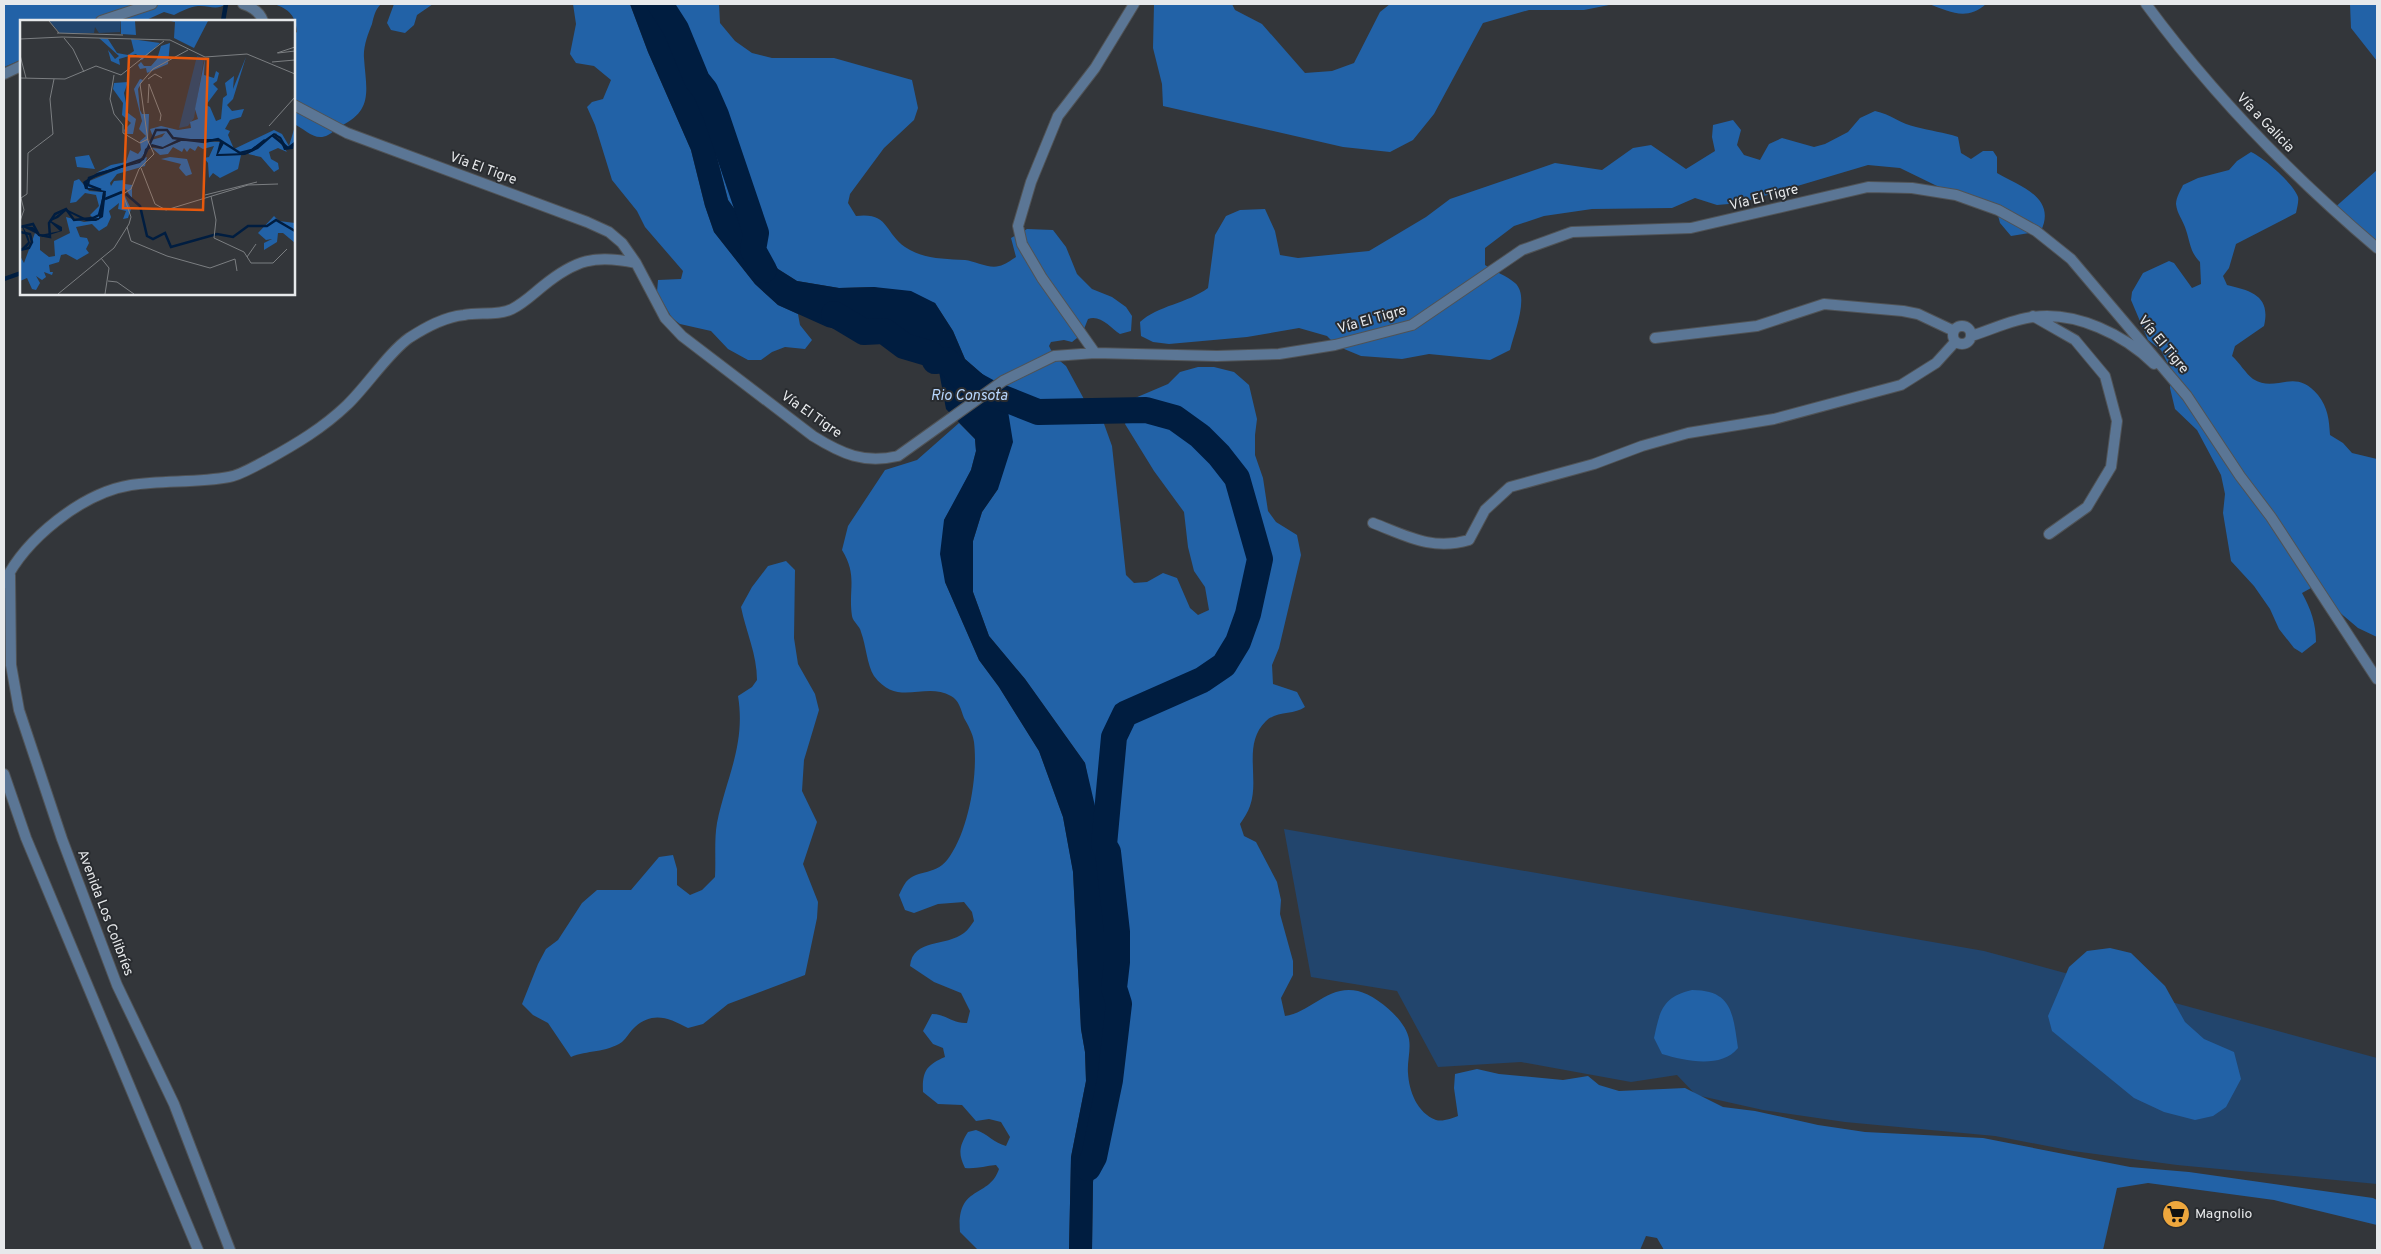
<svg xmlns="http://www.w3.org/2000/svg" width="2381" height="1254" font-family="Overpass,sans-serif">
<style>
.green{fill:#22456d}
.forest{fill:#2262a7}
.water{fill:#001d40}
.lines{fill:none;stroke-linecap:round;stroke-linejoin:round}
.stream{stroke:#001d40;stroke-width:4.5}
.river{stroke:#001d40;stroke-width:26}
.minor-casing{stroke:#505356;stroke-width:12}
.tertiary-casing{stroke:#505356;stroke-width:12}
.minor{stroke:#5b7695;stroke-width:10}
.tertiary{stroke:#5b7695;stroke-width:10}
.labels{text-anchor:middle;dominant-baseline:central;stroke-width:4;stroke-linejoin:round;paint-order:stroke}
.street-label{font-size:14px;fill:#e7e9eb;stroke:#292c30}
.poi-label{font-size:14px;fill:#e7e9eb;stroke:#292c30;text-anchor:start}
.water-label{font-size:15px;font-style:italic;fill:#b7d6fd;stroke:#292c30}
.inset-river{fill:none;stroke:#001d40;stroke-width:2.5}
.inset-road{fill:none;stroke:#7b7e81;stroke-width:1}
.view{fill:#e8590c;fill-opacity:0.15;stroke:#e8590c;stroke-width:2.5}
.inset-edge{fill:none;stroke:#e7e9eb;stroke-width:2.5}
</style>
<rect width="100%" height="100%" fill="#33363a"/>
<!-- green -->
<path class="green" d="M1284,829l700,122 393,107v126l-200,-19 -104,-14 -78,-15 -150,-14 -82,-12 -67,-15 -19,-20 -46,7 -110,-20 -83,5 -41,-76 -86,-14z"/>
<!-- forest -->
<path class="forest" d="M4,4h222c-10,7 -17,1 -28,2 -9,1 -16,5 -24,9l-10,-3 -20,9h-123v39l-17,7z
M274,4h107c-6,6 -7,12 -9,20 -4,10 -9,23 -8,34 2,31 10,52 -23,68 -5,2 -8,7 -13,9 -13,7 -23,-6 -34,-11v-90l3,-2c-1,-16 -8,-23 -23,-28z
M394,4h39l-16,11 -3,10 -9,8 -14,-3 -4,-7z
M573,4h57l18,48 43,98 14,56 9,26 41,52 23,21 20,9 2,11 12,15 -7,9 -20,-2 -13,5 -11,8h-13l-20,-11 -17,-18 -31,-7 -8,-6 -15,-26 1,-12 23,-1 2,-8 -38,-44 -8,-16 -25,-31 -17,-55 -8,-18 5,-5 11,-3 8,-19 -17,-14 -18,-3 -6,-9 6,-30z
M660,4h59l1,19 15,18 17,12 20,5h62l78,22 6,28 -4,12 -30,28 -34,46 -2,9 8,13c33,-4 28,16 49,31 18,12 39,12 60,13 10,1 24,9 34,6 6,-1 12,-6 17,-9l-5,-19 16,-9 26,1 13,17 11,27 15,15 20,8 14,10 6,9 -1,15 -11,3c-9,-6 -20,-20 -32,-15l-6,15 -10,8 -8,-2 -13,2 -2,4 5,10 12,10 19,35 18,20 9,25 14,129 8,8 13,-1 16,-9 14,5 13,30 8,7 11,-5 -4,-23 -11,-16 -6,-24 -4,-35 -30,-41 -29,-47 10,-26 33,-14 12,-12 18,-5h16l20,5 15,13 8,34 -2,16v20l8,23 5,33 8,11 21,13 4,20 -22,93 -7,17 1,19 24,8 8,15c-11,8 -29,4 -39,14 -24,23 -6,58 -16,85 -2,6 -6,12 -10,18l4,12 12,6 21,40 4,18 -1,14 13,47v14l-12,23 4,18c26,-4 44,-32 73,-25 18,4 48,29 51,48 2,11 -2,23 -1,34 1,18 9,40 28,47 7,2 16,-2 22,-4l-4,-28 1,-14 22,-5 22,5 64,6 25,-4 11,9 20,6 66,-3 38,19 32,4 63,14 47,7 118,6 147,29 59,5 184,26 4,2v25l-103,-25 -126,-17 -31,5 -14,62h-439l-7,-12 -11,-2 -6,14h-548l1,-68 21,-194 3,-56 -32,-169 -60,-84 -36,-43 -16,-44v-51l9,-29 16,-23 -10,-110 -23,-20 -12,-28 -18,-28 -61,-16 -35,1 -42,-7 -19,-12 -50,-69 -31,-120z
M1154,4h78l3,6 27,14 43,49 27,-2 22,-8 26,-51 10,-8h224l-30,6h-55l-46,13 -49,91 -21,26 -23,12 -47,-5 -180,-41 -1,-22 -9,-36z
M1929,4h57c-19,17 -36,8 -57,0z
M2350,4h27v57l-26,-33z
M1875,111c15,3 26,13 41,16 14,4 28,5 42,10l3,16 10,6 12,-8h10l4,6v16c22,13 60,24 44,58l-30,5 -11,-13 -4,-15 -8,-7 -16,2 -72,-35 -32,-3 -128,38 -23,2 -22,-7 -23,10 -80,1 -48,7 -30,10 -29,22v17c9,6 22,11 30,18 15,13 -1,50 -5,67l-20,10 -61,-6 -27,5 -41,-3 -24,-10 -10,-10 -28,-8 -52,9 -78,7 -16,-2 -12,-6 -1,-14c17,-16 48,-19 68,-34l7,-53 11,-19 14,-6 25,-1 10,22 5,24 18,3 71,-7 57,-34 24,-18 105,-36 47,7 31,-22 18,-3 35,24 29,-18 -3,-14 1,-12 20,-5 8,10 -4,15 7,10 16,5 9,-16 13,-6 32,9 11,-3 23,-12 12,-14z
M2251,152c12,5 43,32 47,45 1,4 -1,11 -2,16l-60,31 -7,24 -6,8 4,9c25,6 44,11 37,41l-29,20 -3,10c7,6 14,18 21,23 24,15 41,-13 65,16 10,13 11,24 12,40l13,8 9,10 25,6v178l-19,-9 -47,-40 -9,5c9,16 14,31 14,49l-14,11 -8,-5 -15,-19 -9,-20 -16,-23 -23,-25 -8,-48 2,-19 -4,-19 -24,-45 -22,-21 -5,-21 1,-18 -10,-20 -13,-10 -17,-40 1,-8 11,-19 26,-12 5,2 18,25 9,-4 -1,-22c-10,-10 -10,-20 -14,-32 -3,-10 -9,-16 -10,-26 0,-7 5,-14 7,-19l15,-7 31,-8 8,-9z
M2377,170v78l-45,-38z
M959,423l16,16 1,12 -5,19 -11,22 -16,28 1,62 34,78 20,27 40,64 24,66 10,54 8,158 4,23 1,29 -15,76 -2,93h-91l-18,-18c-4,-48 29,-33 39,-63l-3,-4c-11,1 -19,4 -31,3 -7,-14 -6,-22 3,-36l8,-2c12,4 18,13 30,16l4,-9 -9,-15 -12,-3 -13,2 -14,-16 -24,-1 -15,-12c-1,-20 3,-27 22,-35l-2,-9 -10,-4 -10,-13 9,-17c14,0 21,10 35,9l3,-12 -9,-18 -27,-11 -24,-16c3,-28 36,-19 54,-33 4,-3 7,-8 10,-12l-2,-9 -8,-10 -26,2 -24,9 -9,-3 -6,-15c2,-4 4,-9 7,-13 12,-14 31,-5 44,-26 19,-28 28,-81 24,-114 -1,-8 -6,-17 -10,-24 -3,-8 -5,-18 -13,-22 -27,-15 -53,12 -77,-20 -7,-11 -8,-31 -13,-44 -1,-6 -8,-10 -9,-16 -4,-27 6,-40 -10,-66l6,-24 37,-56 32,-10z
M786,561l9,9 -1,68 4,26 17,30 4,16 -15,50 -2,31 15,31 -14,42 15,38 -1,16 -12,57 -77,29 -25,20 -15,4c-19,-10 -35,-17 -53,-1 -5,4 -8,11 -13,15 -16,11 -35,8 -51,15l-23,-34 -15,-8 -11,-11 16,-40 8,-15 12,-9 24,-37 15,-13h34l28,-33 14,-2 4,14v16l13,10 12,-5 13,-13c1,-18 -1,-37 2,-54 9,-45 29,-78 21,-127l14,-9 5,-7c0,-26 -11,-48 -16,-73l11,-20 16,-21z
M2110,948l21,5 34,33 20,36 19,17 30,13 7,27 -15,28 -13,9 -18,4 -31,-8 -30,-14 -82,-67 -4,-15 21,-49 18,-16z
M1692,990c41,0 41,25 46,58 -17,21 -53,13 -76,6l-8,-16c6,-27 8,-41 38,-48z"/>
<!-- water -->
<path class="water" d="M630,4h30l37,76 31,120 50,69 19,12 42,7 35,-1 37,4 24,12 18,28 12,28 23,20 20,32 5,31 -15,47 -16,23 -9,29v51l16,44 36,43 60,84 19,82 13,87 -4,126 -15,76 -5,48 -1,68h-23l2,-93 15,-76 -1,-29 -4,-23 -8,-157 -10,-55 -24,-66 -40,-64 -20,-27 -34,-78 -5,-28 4,-34 27,-50 5,-19 -1,-12 -29,-30 -8,-43 -7,-12 -15,-15 -22,-7h-45l-22,-5 -49,-22 -23,-21 -41,-52 -9,-26 -14,-56 -43,-98z"/>
<g class="lines">
<!-- stream -->
<path class="stream" d="M223,21l3,-17
M4,279l17,-6"/>
<!-- river -->
<path class="river" d="M660,4l16,25 21,51 8,10 11,25 40,118 -3,17 11,20
M834,314l30,18 20,-1 20,15 27,8 4,7 11,-1 18,19 24,13 50,20 108,-2 29,8 25,18 19,19 18,23 23,81 -12,55 -10,28 -14,23 -22,15 -77,34 -11,23 -10,108 4,7 9,80v30l-3,26 5,16 -9,76 -16,77 -6,11"/>
<!-- minor casing -->
<g class="minor-casing">
<path id="minor" d="M243,4c9,3 17,8 20,17
M101,21l51,-17
M4,74l17,-8
M294,105l53,28 240,89 22,10 13,11 14,20 29,55 17,18 131,100c29,18 51,28 85,20l105,-75 51,-25 41,-3 122,3 62,-2 56,-9 77,-20 110,-75 50,-18 119,-4 177,-41 44,1 44,7 42,15 38,21 35,28 116,137 53,80 31,41 106,162
M2033,316l42,24 30,36 12,45 -6,46 -24,40 -38,27
M1953 335a9 9 0 1 1 18 0a9 9 0 1 1-18 0Z
M1971,336c20,-6 42,-17 62,-19 43,-6 92,18 121,47
M1655,338l102,-12 67,-22 79,7 15,3 36,17
M1095,353l-53,-75 -20,-34 -4,-18 13,-44 27,-66 37,-48 39,-64
M1373,523c34,13 59,28 96,17l16,-30 25,-23 84,-23 48,-18 46,-13 86,-14 127,-34 35,-22 19,-21
M10,575l1,90 8,45 43,129 55,146 57,119 56,146
M4,583c21,-44 78,-90 127,-98 32,-5 66,-2 98,-8 12,-2 26,-11 38,-17 29,-16 56,-32 80,-55 19,-18 42,-53 62,-67 17,-11 35,-21 55,-23 15,-3 34,1 48,-6 12,-6 21,-15 31,-23 32,-26 52,-32 93,-23
M4,774l22,64 172,412"/>
</g>
<!-- tertiary casing -->
<g class="tertiary-casing">
<path id="tertiary" d="M2146,4c67,91 145,171 231,244"/>
</g>
<!-- minor -->
<use href="#minor" class="minor"/>
<!-- tertiary -->
<use href="#tertiary" class="tertiary"/>
</g>
<!-- icons -->
<defs>
<g id="supermarket-disc" transform="scale(1.4375)"><circle r="9.5" fill="#eea73d" stroke="#292c30"/><path d="M-6-5.5h2.5l.6 2H6L4.5 2H-2.5L-4.4-4H-6ZM-1.5 3.2a1.3 1.3 0 1 0 .1 0ZM3 3.2a1.3 1.3 0 1 0 .1 0Z" fill="#111"/></g>
</defs>
<g fill-rule="evenodd">
<use href="#supermarket-disc" x="2176" y="1214"/>
</g>
<g class="labels">
<!-- street labels -->
<g class="street-label">
<text transform="translate(2265 123) rotate(46)">Vía a Galicia</text>
<text transform="translate(483 169) rotate(20)">Vía El Tigre</text>
<text transform="translate(1764 198) rotate(-14)">Vía El Tigre</text>
<text transform="translate(1372 320) rotate(-16)">Vía El Tigre</text>
<text transform="translate(2163 345) rotate(50)">Vía El Tigre</text>
<text transform="translate(811 415) rotate(35)">Vía El Tigre</text>
<text transform="translate(105 913) rotate(69)">Avenida Los Colibríes</text>
</g>
<!-- poi labels -->
<g class="poi-label">
<text x="2195" y="1214">Magnolio</text>
</g>
<!-- water labels -->
<g class="water-label">
<text x="969" y="396">Rio Consota</text>
</g>
</g>
<!-- overview -->
<g transform="translate(20 20)">
<rect width="275" height="275" fill="#33363a"/>
<path d="M29,1h72l-1,11 -21,1 -4,-6 -1,6h-34zM177,36l7,2 -10,60 -6,8 -9,2z" fill="#22456d"/>
<path d="M101,1h14l1,14 -15,-1zM151,1h37l-14,27 -20,-10 1,-16zM79,18l9,1 9,14 11,2 6,-4 -3,-12 29,4 -18,17 -6,-6 -17,5 1,6 -9,-4 -3,-11 7,9 4,-3zM150,23l-2,21 -21,9 -1,-5 -6,1 -2,-4 3,-3 3,4h7l6,-7 4,-13zM226,37l-13,42 -6,6 5,6 12,-2 -3,8 -11,3 -5,9 5,2 -2,4 6,14 40,-19 8,4 7,12 6,-20v15l-4,7h-5l-10,-15 -20,15 -15,6h-23l6,-11 -5,-4h-40l-16,8 -13,-1 -12,16 -42,11 15,-8 15,-3 4,-12 8,4 3,-4 -1,-9 6,-5 -7,-7 3,-8 -8,-32 6,-10 3,1 -5,9 2,21 2,4h7l-1,27 14,-4 3,-4 -12,4 -3,-8 11,-3 17,4 13,-2 -1,-6 8,-3 -3,-10 10,-51 -1,17 10,3 2,-7 3,2 -2,8 -4,3 5,5 -12,16 4,2 6,14 5,-2 2,-21 4,-3 -2,-12 9,-7 -1,13zM108,62l-4,11 4,20 8,6 -3,15h-8l-1,-4 7,-7 -9,-8 1,-12 -10,-14 1,-6zM254,115l13,17 -9,-4 -9,4 2,7 7,4 1,6 -5,3 -13,-15 -13,-3zM161,121l41,1 -6,14 25,-1 -3,14 -18,9 -7,-5 -4,5 -1,-15 -4,-5 5,-1 5,-11 -11,3 -5,-3 -3,5 -5,-3 -3,4 -3,-4 -2,4 -9,-5 -5,7 -8,1 -8,-7 10,1zM69,135l6,14 -18,-2 -2,-10zM127,137l-2,9 -28,8 -7,9 1,3 3,-5 10,-1 1,4 7,1v14l-6,-10 -3,3 8,17 -3,9 -5,1 3,-8 -8,-2 1,-6 -10,8 2,6 -4,9 -8,5 -7,-7 -16,3 4,10 7,1 2,5 -3,6 3,4 -12,7 -11,-6 -5,1 -2,7 -10,3 1,7h3l-1,3 -8,-3 2,5 -4,3 -6,-4 4,7 -4,7 -4,-1 -5,-11 -7,3v-25l4,7 11,-30 5,4v13l9,7 6,-1 -1,-15 16,-8 -4,-16 18,5 15,-2 7,-26 -7,-6h-11l-1,-6zM150,137l17,2 5,15 -6,2 -7,-8 2,-4 -20,-5zM59,159l10,12 14,1 -4,26 -5,1 -4,-4 9,-9 -3,-11 -11,-2 -9,9 -6,1 4,-22zM254,196l5,5 16,2v20l-12,-10h-5l-1,9 -13,8v-7l8,-4 -6,1 -8,-7z" fill="#2262a7"/>
<path d="M254,113l7,4 7,12 7,-8 -2,8 -9,1 -4,-11 -6,-4 -16,14 -13,6 -29,1 4,-15h-39l-19,8 -9,-2 -6,3 -3,9 -4,4 -38,10 -15,9 1,6 18,3 -3,26 -7,4h-10l-20,-10 -8,7 -7,3 11,6v4l-19,6 -20,-10 5,9 2,7 -3,4 -7,3 8,-8 -6,-16 11,1 7,8 20,-4 -11,-10 17,-12 21,10 12,-1 4,-26 -18,-3 -2,-7 14,-9 41,-11 5,-4 2,-9 7,-5 11,3 16,-8h40l5,4 -6,11 28,-1z" fill="#001d40"/>
<path class="inset-river" d="M252,115l16,13 7,-5M81,170l-13,-5 1,-7 54,-19 13,-29h11l6,8 31,4 14,-3 22,14 12,-3 13,-10M106,174l14,12 7,30 6,3 12,-6 6,14 46,-13 16,3 15,-11h19l9,-6 19,11M85,179l17,-7M0,207l13,-3 6,11 11,2 -1,-14 6,-9 11,-5 8,11 19,-2 6,-3 5,-19M0,212l10,2 2,8 -3,6 -9,2"/>
<path class="inset-road" d="M29,1l10,12M37,13l66,2M44,18l9,11 11,23M0,19l42,-2 108,3 35,17 42,-3 48,20M257,33l18,-6M258,33l17,-2M0,35l6,23M252,42l23,-2M94,55l-4,24 4,15 9,11v8l17,10 8,-4M0,58l45,1 31,-13 25,9 43,-34M128,59l7,-5 7,4M129,64l12,31 -1,6M128,83l1,-19M249,106l26,-29M121,148l14,36 11,6 82,-25 30,-1M185,175l52,-13M191,176l5,24 -2,18 30,14 7,11h22l14,-14M0,201l4,-11 -3,-12 6,-4 1,-41 25,-19 -3,-35 4,-20M107,207l4,14 36,15 43,12 25,-9 2,12M227,237l9,-13M81,238l8,10 -4,26M88,261l9,1 17,12M38,274l56,-46 15,-24 2,-7 -8,-23 8,-5 8,-20 15,-15 -6,-13 -8,-57 13,-15 35,-19"/>
<path class="view" d="M109,36l79,3 -5,151 -80,-2z"/>
<rect width="275" height="275" class="inset-edge"/>
</g>
<!-- border -->
<rect width="2381" height="1254" fill="none" stroke="#e7e9eb" stroke-width="10"/>
</svg>
